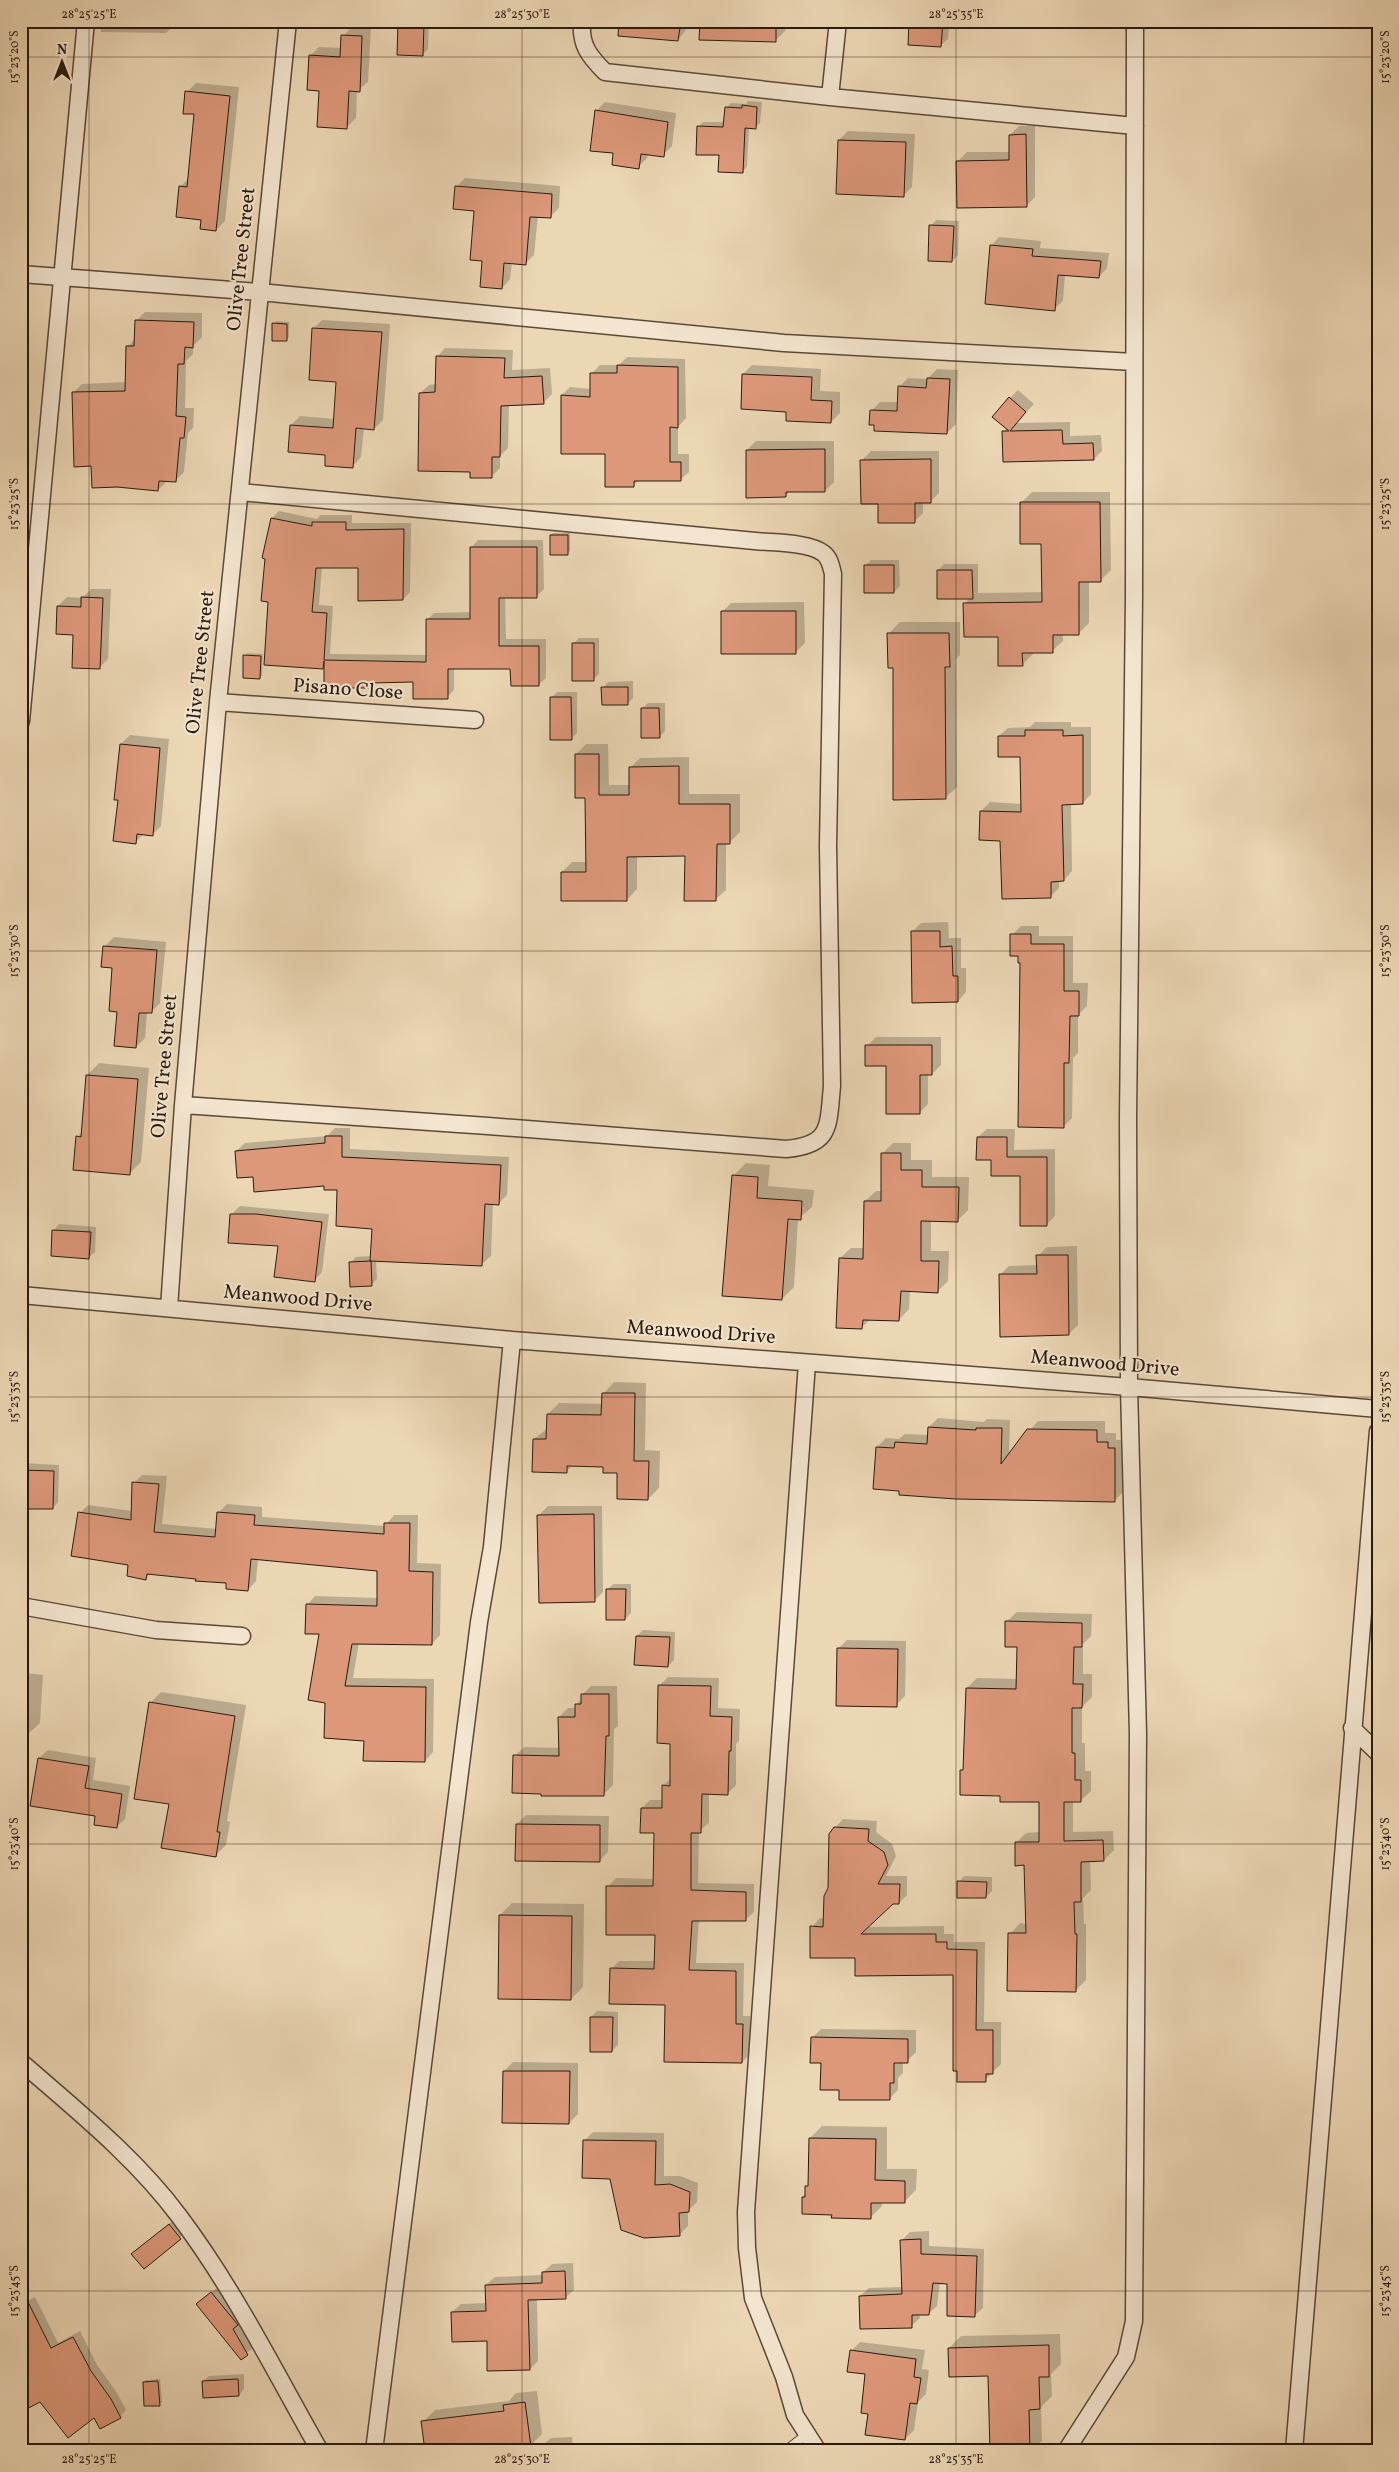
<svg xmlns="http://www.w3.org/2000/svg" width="1399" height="2472" font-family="Vollkorn,serif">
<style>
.shadow{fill:#0003}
.building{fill:#dd987a;stroke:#281a0f}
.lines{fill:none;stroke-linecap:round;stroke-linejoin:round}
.lane-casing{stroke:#594938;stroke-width:10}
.street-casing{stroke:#594938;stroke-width:19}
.lane{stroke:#f3e5cf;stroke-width:8}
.street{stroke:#f3e5cf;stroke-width:16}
.ticks{fill:none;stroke:#281a0f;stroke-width:1;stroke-opacity:0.45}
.labels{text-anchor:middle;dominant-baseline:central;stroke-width:4;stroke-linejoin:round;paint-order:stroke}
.street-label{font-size:20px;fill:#281a0f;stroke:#f3e5cf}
.neatline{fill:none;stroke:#281a0f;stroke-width:2}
.ticks-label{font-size:12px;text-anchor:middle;fill:#281a0f}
</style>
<rect width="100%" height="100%" fill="#ecd7b5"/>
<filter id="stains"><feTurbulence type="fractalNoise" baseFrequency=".004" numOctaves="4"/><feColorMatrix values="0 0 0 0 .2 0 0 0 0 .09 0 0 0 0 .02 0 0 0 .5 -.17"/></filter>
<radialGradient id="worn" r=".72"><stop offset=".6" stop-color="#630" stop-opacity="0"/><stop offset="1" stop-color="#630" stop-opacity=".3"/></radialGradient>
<!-- shadow -->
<path class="shadow" d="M101,21h73v4l-8,8 -65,-1z
M401,21h28l-1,28 -6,6 -23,-32z
M620,21h166v9l-11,11 -86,-15 -11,14z
M911,21h80l-8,8 -34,-3 -1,13 -8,7z
M352,27l19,1 -3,54 -11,9 -1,27 -9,9 -27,-38 -10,-33 9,-9 23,1 1,-12z
M196,83l43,4 -14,134 -9,9 -14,-11 -22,-32 9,-9 7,-65 -9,-21z
M748,101l14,1 -2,21 -5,5 -6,-1 -2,40 -5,5 -21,-18 -23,-27 5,-5h22l1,-14 5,-5 15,1z
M605,102l71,11 -4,33 -9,9 -15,-2 -1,5 -9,9 -24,-15 -18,-41z
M1019,126h16v71l-9,9 -68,-45 9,-9h43v-17z
M848,131l67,3 -3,53 -9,9 -64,-56z
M465,178l95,8 -1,22 -9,9 -12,-1 -4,39 -8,8 -14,-1 -2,17 -8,9 -19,-28 -7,-50 -19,-24z
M936,220l23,1 -1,34 -6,6 -21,-35z
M999,237l42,4 -1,7 69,5 -2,15 -8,9 -34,-3 -2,27 -9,8 -63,-63z
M145,312l57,1v24l-9,9v8l-7,7 -1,47h9l-1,20 -5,5 -4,39 -9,9h-8l-9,9 -66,-25 -19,-72 9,-9 45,-2 1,-36 7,-7 1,-18z
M322,320l68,4 -7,96 -9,9 -10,-1 -3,29 -8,9 -26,-12 -36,-29 9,-9 35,3 2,-38 -24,-52z
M276,321l13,1v15l-3,3 -12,-16z
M445,348l68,2 -1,20 38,-2 2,26 -9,9 -34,2 -1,43 -8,8v12l-9,9 -20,-6 -51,-78 9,-8 7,-1 1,-27z
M627,357l58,2 1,59 -8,9v27h11v18l-9,8h-41l-6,6 -71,-91 8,-8 21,2v-15l9,-9h19z
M752,365l69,4 -1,22 20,1v21l-9,9 -43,-12 -45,-36z
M937,369l21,1 -2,54 -9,9 -76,-22 9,-9h18l1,-15 9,-9 19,1z
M1018,390l16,14 -18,19 54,-1v14l31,-1 1,16 -8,8 -91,-27 4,-4 3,-30z
M756,441h78v41l-9,9h-35l-4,5 -39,-46z
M871,451h68v42l-9,9h-7v11l-9,9 -34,-19 -18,-43z
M1032,492h78l1,78 -11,11h-11v42l-10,10h-16v8l-11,10h-19v3l-11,11 -23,-29 -34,-33 5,-5 -32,-28 6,-6h34v29l65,-1 -1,-50 -21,-39z
M279,511l38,8 3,-4h32v8h59l-1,69 -7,7 -44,-32h-37l-3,38 14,1 -3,48 97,1v-35l7,-7 38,-1 -1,-64 7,-8h65l1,49 -7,7h-32l1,43h40v39l-8,7 -26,-18h-58v23l-7,7 -33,-16h-39l-5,6 -45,-22 -2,3 -53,-67 -4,-43 -2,-1 8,-39z
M553,533h17v18l-3,3 -16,-19z
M871,560h28l1,26 -6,6 -29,-26z
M91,589h20l-3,70 -9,9 -41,-62 9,-9 15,1z
M804,602l1,41 -9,9 -74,-40 9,-9z
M900,622h60v33l-4,4 1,128 -12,11 -51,-132 -6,-32z
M579,638h20v36l-6,6 -20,-36z
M247,653l16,1 -1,21 -2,3 -15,-22z
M633,681v17l-6,6 -24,-16 5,-6z
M557,692h20v41l-6,6 -20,-41z
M648,703h17v28l-6,6 -17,-28z
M1035,722h36v5h20v67l-8,9h-12l1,68 -8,9h-5v8l-8,8 -49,-56 -21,-29 9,-9 32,2 -1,-48 -22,-20 9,-8 22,-1z
M130,735l39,4 -8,87 -9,9 -8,-1 -9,8 -16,-43 2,-55z
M586,744h22l1,41h21v-17l10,-10 49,-1v37h51v38l-10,10h-4v48l-11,10 -29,-45 -49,1v33l-10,11 -65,-28 10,-10h15l-1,-65 -10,-43z
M948,922l1,16h12v30h5v24l-8,9 -46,-69 9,-9z
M1021,926h18v10h34v47h15l-1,23 -9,9v38l-5,5 -1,60 -9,9 -44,-173 -7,-19z
M114,937l52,5 -6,61 -9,9h-4l-2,26 -9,9 -18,-36 -4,-44 -9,-21z
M876,1037h65v28l-9,9h-4v30l-9,9 -32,-48 -20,-19z
M99,1063l50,5 -8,94 -12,12 -52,-37 5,-5 5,-57z
M335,1128h15v21l159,8 -2,38 -8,8h-6l-2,53 -9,8 -106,-4 1,19 -6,6 -21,-22 6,-6 16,-1 1,-28 -34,-39 -85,-14 -18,-24 9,-8 82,-7z
M987,1129h28l-1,21 41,-1v67l-9,9 -25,-50 -29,-16 -14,-22z
M893,1143h18v17h21v17h37l-1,33 -10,10h-27v31h18l-1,30 -10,10 -28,-1 -1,19 -10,11 -28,-1 -9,8 -22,-69 11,-10h13l1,-47 11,-10h6l1,-38z
M746,1163l24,2 -2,21 46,4 -2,17 -14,12 -4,68 -12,12 -48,-124z
M240,1206l89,8 -7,58 -8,9 -35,-36 -47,-31z
M59,1224l37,3 -1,25 -6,5 -35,-27z
M1077,1246l1,79 -9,9 -69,-59 9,-9 29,-1v-9l9,-9z
M614,1382l32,1 -1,67 15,1 -1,37 -11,11 -29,-27 -15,-7h-31l-7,7 -32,-33 14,-11v-14l11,-11 44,1v-10z
M938,1418l46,4 3,-3 23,1 -1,35 29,-34h67v12h11v7h7v52l-9,9h-50l-164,-11 -23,-43 9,-9 13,1 6,-5 24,1v-8z
M21,1463l38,2 -1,37 -5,6 -32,-1z
M142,1475l25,1 -5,48 55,5 1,-16 9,-9 35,3v10l123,9 9,-11h24l-1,48 24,1 -1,71 -8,9 -73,-2 -6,36 81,1 -1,73 -8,9 -60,-22 -38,-37 -6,-69 -14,-28 8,-9 63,2v-28l-120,-11 -2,22 -8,9 -20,-8 -78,-9 -4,5 -66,-65 8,-8 44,6 2,-28z
M548,1506h54l1,86 -9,9 -55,-86z
M613,1584h18v29l-6,6 -17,-30z
M1017,1612l75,2 -1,22 -8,8v30h9v23l-10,10v36h3v28h6v20l-11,10h-7v31l40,-1 1,19 -10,10h-14l1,30 -8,8 1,26h2v56l-10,10 -66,-56 10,-11 7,1 -2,-60 -9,-21 10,-10 14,-1v-31l-39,-7 -40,-23 3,-4 3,-79 10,-10 41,1v-33l-12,-24z
M643,1630l32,2 -1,28 -6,6 -31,-30z
M21,1631l8,1 -3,41 17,2 -3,48 -12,11 -7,-1z
M847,1640l59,1 -1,55 -9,9 -58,-56z
M668,1677l51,1 -1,30 22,1 -1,32 -3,3v41l-8,8h-19v30l-10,8 -1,52 56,1v28l-9,8 -46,-1 -3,44h48l-1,53h7v38l-8,8 -76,-58 -55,-35 8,-8h37v-27l-48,-47 8,-9 38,1 1,-47 -13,-24 8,-8h13v-14l8,-8v-36l-11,-57z
M591,1686h26l1,40 -4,3 -1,56 -9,9 -89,-38 9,-9 36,1 -1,-31 9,-9h8v-3l6,-6v-4z
M161,1692l85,13 -19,116 3,1 -4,23 -11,11 -45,-53 -20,-100z
M48,1750l48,8 -3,22 37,6 -5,33 -9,8 -19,-12 -58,-57z
M526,1815l83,1 -1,36 -9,9 -82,-37z
M843,1819l34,2 -1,11 16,12 4,12 -10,20h21v19l-8,8h-6l-26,24 77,-1v8h10v8h31l-1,80h17v42l-16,16 -31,-106 -98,-17 -44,-30 8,-9 5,1 10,-91z
M964,1876l28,1v14l-6,6 -27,-15z
M512,1903l72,1 -1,83 -12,12 -71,-84z
M597,2011l21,1v33l-6,6 -21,-34z
M821,2029l95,1v22l-9,9h-4v12l-5,5v12l-9,9 -49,-10 -18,-27 -10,-24z
M513,2062l65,1v51l-9,9 -65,-52z
M822,2126l65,1v42h30l-1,21 -12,12h-22v4l-12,12 -37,-4 -30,-16 6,-15 1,-45z
M593,2132l71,1v43h16l18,7 -1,19 -9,9v15l-9,9 -68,-58 -27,-36z
M21,2145l8,8 -8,7z
M175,2219l11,13 -42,35 -5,-19z
M929,2231v15l55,3 -1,59 -9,8 -26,-33 -8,-1 -3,24 -9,8h-9l1,4 -9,8 -51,-30 9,-8 34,-1 -1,-47 8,-8z
M573,2263l1,27 -9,8 -28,1 1,62 -8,8 -78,-57 9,-8 26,-1 -1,-18 9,-8 48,-2v-3l9,-8z
M217,2288l25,31 -4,4 15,25 -12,10 -38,-59z
M35,2297l23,46 22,-12 17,34 20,28 9,17 -6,7 -26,-1 -54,-16 -19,-96z
M1060,2334l1,30 -10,10 1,22 -11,11 1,34 -10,10h-41l-2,-77 -40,-26 12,-12z
M860,2342l65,8 -3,19 7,1 -3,24 -8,8 -4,28 -9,9 -36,-26 -2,-40 -16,-22z
M244,2374v15l-5,6 -36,-14 6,-5z
M160,2379l2,23 -3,2 -15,-22 2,-2z
M537,2391l5,43 -12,12 -107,-24 12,-12 74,-9 7,-8z
M572,2437l1,14h-28v-8l6,-5z"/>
<!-- building -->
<path class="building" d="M619,21h62l-3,20 -60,-5z
M700,21h76v21l-77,-2z
M909,21h34l-2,26 -33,-2z
M398,23l26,1 -1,32 -26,-1z
M341,35l21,1 -2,56 -11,-1 -2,38 -30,-2 2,-36 -12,-1 2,-35 31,2z
M185,91l45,5 -14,135 -16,-2 1,-9 -25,-3 3,-31 8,1 7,-73h-11z
M742,105l15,2 -1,22 -11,-1 -2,45 -25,-1 1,-17h-23l1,-29 26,1 2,-20 17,1z
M595,110l73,12 -4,35 -23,-3 -2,15 -27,-4 1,-12 -23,-2z
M1026,134l1,73 -70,1 -1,-47 53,-1v-25z
M838,140l68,2 -2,55 -68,-3z
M455,186l97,8 -1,24 -21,-1 -4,48 -22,-2 -2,26 -22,-2 2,-26 -12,-1 4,-49 -21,-2z
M929,225l25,1 -2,36 -24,-1z
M990,245l43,4 -1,7 69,5 -2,17 -41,-3 -3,36 -70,-7z
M135,320l59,2 -1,26 -8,-1 -1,17h-6l-2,52 10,1 -2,21h-4l-4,44 -17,-1 -1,10 -41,-4 -25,1 -1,-22 -17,1 -2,-75 53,-1 1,-45h8z
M272,323l15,1v17h-15z
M312,328l70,4 -8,98 -18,-2 -3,40 -28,-2v-11l-37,-3 2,-27 43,3 3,-46 -27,-2z
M436,356l69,2 -1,20 38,-2 2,28 -43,2 -1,51h-8v21h-22v-6l-52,-1 1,-78 16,-1z
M617,365l61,2v61l-8,-1v35h11v19h-47v6h-29v-33h-44v-59l29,2v-24h27z
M742,374l70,3 -1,23 21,1 -1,22 -45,-2v-9l-45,-3z
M927,378l23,1 -3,55 -73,-3v-6h-5l1,-15 27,1 1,-25 28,2z
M1009,397l17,15 -16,19 52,-1 1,14 30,-1 1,17 -91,2 -1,-31h7l-17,-14z
M825,449v43h-39v5l-40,1v-48z
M931,459v44h-16v20h-37v-19h-17l-1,-44z
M1020,502h80l1,80h-22v53h-26v18h-31l1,13h-25v-29h-34l-1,-34 79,-1 -1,-58h-21z
M271,518l41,8v-4h34v8l58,-1 -1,71 -45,1v-33h-42l-4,44 15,1 -3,47 102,2v-43h44v-72h67v51h-38v48h40v40h-28l-1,-17h-62v30h-35v-17l-43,1v5h-46v-27l-1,8 -59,-4 4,-63 -7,-1 4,-42 -3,-1z
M550,535h18v20h-18z
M864,565h30v28h-30z
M937,570h35l1,29h-36z
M81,597l22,1 -3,71 -28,-1 1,-33 -17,-1 1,-28 24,1z
M721,611h75v43h-75z
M887,633h62l1,34h-5l1,132 -53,1v-132h-5z
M572,643h22v38h-22z
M243,655l18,1 -1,23 -17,-1z
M601,687h27v18h-26z
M550,697h21l1,43h-22z
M641,708h18l1,30h-19z
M1025,730h38v6l20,-1v69l-21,1 2,76 -13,1v16l-49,1 -2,-58 -21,-1 1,-29 41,1 -1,-55h-22v-21h27z
M120,744l40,4 -7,88 -16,-2 -1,10 -23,-3 5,-41h-4z
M575,754h24v41h30v-28l50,-1v38h51v40h-13l-1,57h-32l1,-45 -58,1v44h-66v-29h25l-1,-74h-10z
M911,931h29v16l12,-1 1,30h5v26l-46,1z
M1010,934h21v10h33v47h15v25h-9l-1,47h-5v65l-46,-1 2,-164h-2v-7h-8z
M103,946l54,4 -5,63h-13l-3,35 -22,-2 3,-34 -8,-1 3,-43 -11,-1z
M865,1045h67v30h-12v39h-34v-48h-21z
M86,1075l52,4 -8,96 -57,-5 3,-34 5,1z
M325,1136h17v21l159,8 -2,40 -14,-1 -3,62 -112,-5 2,-32 -36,-3 1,-36h-13v-4l-70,6 -1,-15 -16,1 -2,-27 90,-8z
M977,1137h30v20h40v69h-27v-50h-29v-16h-15z
M881,1153h20v17h21v17h37l-1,35 -37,-1v40h18l-1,32 -37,-2 -2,30 -36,-1 -1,9 -26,-1 3,-70 24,1 1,-58h17z
M732,1175l26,2 -1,21 45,3 -1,19 -13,-1 -6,81 -60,-4z
M230,1214h26l66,8 -7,60 -41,-5 4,-31 -50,-3z
M52,1230l39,2 -2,27 -38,-3z
M1036,1255h32l1,80 -69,2 -1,-63h38z
M371,1261l1,25 -22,1 -1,-25z
M602,1393h33l-1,68h15l-1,39 -31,-1v-26h-14v-6l-36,-1v7l-35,-1 1,-33h13l1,-25 54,1z
M928,1427l48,3v-2h26l-1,36 26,-35 70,1v12h11v6h7v54l-159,-3 -57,-4v-4l-26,-2 3,-42 18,1 1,-6 32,2z
M21,1470l33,1 -1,38h-32z
M132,1482l27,2 -5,48 61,5 2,-25 38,3 -1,10 130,9v-11h26l-1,48 24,1 -1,73 -80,-1 -7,42 81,1 -1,75 -62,-1 1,-20 -40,-3 1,-35 -17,-3 11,-66h-14l1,-30 71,2v-35l-126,-12 -3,32 -22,-2v-6l-31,-2 1,-2 -49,-5 -1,6 -19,-4 1,-11 -57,-9 7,-44 53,8z
M594,1514l1,88 -56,1 -2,-88z
M606,1589h20l-1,31h-19z
M1005,1621l77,2v24h-8l-1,37h10l-1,24h-10v45h3v27h6v22h-17v39l39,-1 1,21 -23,1v40h-7l1,32h2l-1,58 -69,-1 1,-58h18l-2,-68 -9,1v-24h24v-40h-39v-6l-40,-1v-25h3l3,-82 50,1 1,-42h-12z
M636,1636l34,1 -2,30 -34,-2z
M837,1648l61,1 -1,58 -61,-1z
M658,1685l53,1 -1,30 22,1 -1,34h-2l-1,44 -26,-1 -1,39h-10v57l55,2v29h-54l-3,49 47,1v53h7l-1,39 -78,-1 1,-57 -56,-1 1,-36 44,1 1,-34h-49v-49h47l1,-53h-14l1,-25h21v-23l8,1v-42l-13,-1z
M581,1694h28v42h-3l-2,60h-63v-2l-29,-1 1,-38 46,1 -1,-39h17v-13h6z
M149,1702l86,14 -18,116h3l-4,25 -55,-9 8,-44 -35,-5z
M38,1758l51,8 -4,22 37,6 -5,34 -23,-3 1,-9 -65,-10z
M516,1824l84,1v37l-85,-1z
M834,1827l35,2 -1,12 16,11 4,13 -10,19h22l-1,20h-6l-32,30h75v8h11v7l30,1 -1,80h17v44h-7v8h-29v-11h-4v-96l-98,1v-18h-45v-32l13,1 1,-31 4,-8 1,-54z
M957,1881l30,1 -1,16h-29z
M499,1915l73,1 -1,84 -73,-1z
M590,2017h23l-1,35h-22z
M811,2037l97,2v24h-14v20h-4v17h-51v-10h-19l1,-27h-11z
M503,2071h67l-1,53 -67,-1z
M809,2138l67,1 -1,41 30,1v22h-34v16l-40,-1 1,-3 -30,-1v-17h3v-11h3z
M583,2140l73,1 -1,44 15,-1 20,8 -1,20 -10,1 1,23 -36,2 -23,-8 -11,-51 -28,-1z
M169,2224l12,15 -37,30 -13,-15z
M921,2239v15l56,2 -2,61 -28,-1v-32l-14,-1 -4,32h-17v13l-52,1 -1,-33 43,-2 -2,-54z
M565,2271l1,28 -38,1 2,70 -43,1v-30l-35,1 -1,-30 35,-1 -1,-26 57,-2v-11z
M21,2288l30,60 22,-11 18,34 20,28 10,19 -21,11 -6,-11 -26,20 -28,-36 -19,10z
M211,2292l27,33 -5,4 15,26 -7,5 -45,-56z
M1049,2345v32h-10l1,32 -11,1 1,41h-40l-2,-75 -39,1 -1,-29z
M850,2350l66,9 -2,18 7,1 -4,26 -7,-1 -5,37 -40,-5 3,-21 -7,-1 4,-39 -18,-2z
M238,2379l1,17 -36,2 -1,-17z
M158,2381l2,25h-16l-1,-24z
M525,2402l6,45 -29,4h-77l-4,-30 83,-10 -1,-6z"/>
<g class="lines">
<!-- lane casing -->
<g class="lane-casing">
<path id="lane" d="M785,2451l22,-17"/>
</g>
<!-- street casing -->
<g class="street-casing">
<path id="street" d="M582,21c-2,24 7,35 23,51l225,25 305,29
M830,97l8,-76
M21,274l239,18 524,51 350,19
M218,702l257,18
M21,721l65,-700
M183,1105l305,21 298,23c46,-4 42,-23 46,-63l-4,-240 5,-272c-2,-8 -3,-16 -10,-21 -14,-11 -50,-10 -68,-12l-514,-49
M21,1295l491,45 617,47 249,22
M169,1308l14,-203 35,-403 70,-681
M807,1363l-61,849 1,36 6,50 31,79 11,38 23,36
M21,1606l135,24 86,6
M1352,1728l26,25
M21,2062c55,48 114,95 158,154 55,73 96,156 141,235
M374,2451l105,-829 13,-75 20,-207
M1066,2451l60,-94 8,-36 4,-587 -9,-347 -1,-269 6,-521 1,-576
M1294,2451l84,-1020"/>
</g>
<!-- lane -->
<use href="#lane" class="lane"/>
<!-- street -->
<use href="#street" class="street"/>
</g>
<!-- ticks -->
<path class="ticks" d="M89,21v2430M522,21v2430M956,21v2430M21,57h1357M21,504h1357M21,951h1357M21,1397h1357M21,1844h1357M21,2291h1357"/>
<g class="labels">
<!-- street labels -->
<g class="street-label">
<text transform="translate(242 259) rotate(-84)">Olive Tree Street</text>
<text transform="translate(201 662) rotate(-84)">Olive Tree Street</text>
<text transform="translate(348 690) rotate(4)">Pisano Close</text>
<text transform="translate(165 1066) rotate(-85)">Olive Tree Street</text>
<text transform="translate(298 1299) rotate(5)">Meanwood Drive</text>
<text transform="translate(701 1333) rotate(4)">Meanwood Drive</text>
<text transform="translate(1105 1364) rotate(5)">Meanwood Drive</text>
</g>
</g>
<!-- margin -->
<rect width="1399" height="2472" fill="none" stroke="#ecd7b5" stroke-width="55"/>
<!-- north arrow -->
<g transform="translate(62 62)" stroke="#f3e5cf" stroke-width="4" paint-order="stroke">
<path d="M0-4L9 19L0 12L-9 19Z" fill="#281a0f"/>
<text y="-8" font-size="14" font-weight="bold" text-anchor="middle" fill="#281a0f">N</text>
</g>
<rect x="28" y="28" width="1344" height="2416" class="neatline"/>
<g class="ticks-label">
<text x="89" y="18">28°25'25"E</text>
<text x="522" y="18">28°25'30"E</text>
<text x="956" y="18">28°25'35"E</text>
<text transform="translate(14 57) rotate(-90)" y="4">15°23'20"S</text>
<text transform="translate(1385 57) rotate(-90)" y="4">15°23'20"S</text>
<text transform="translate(14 504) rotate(-90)" y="4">15°23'25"S</text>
<text transform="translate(1385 504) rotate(-90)" y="4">15°23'25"S</text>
<text transform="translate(14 951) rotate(-90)" y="4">15°23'30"S</text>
<text transform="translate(1385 951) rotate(-90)" y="4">15°23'30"S</text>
<text transform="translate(14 1397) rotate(-90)" y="4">15°23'35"S</text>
<text transform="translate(1385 1397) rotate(-90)" y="4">15°23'35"S</text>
<text transform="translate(14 1844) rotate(-90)" y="4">15°23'40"S</text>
<text transform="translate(1385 1844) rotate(-90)" y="4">15°23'40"S</text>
<text transform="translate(14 2291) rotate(-90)" y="4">15°23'45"S</text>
<text transform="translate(1385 2291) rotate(-90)" y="4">15°23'45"S</text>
<text x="89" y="2463">28°25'25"E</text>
<text x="522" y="2463">28°25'30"E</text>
<text x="956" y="2463">28°25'35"E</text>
</g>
<rect width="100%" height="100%" filter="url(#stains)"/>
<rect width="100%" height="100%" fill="url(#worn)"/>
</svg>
